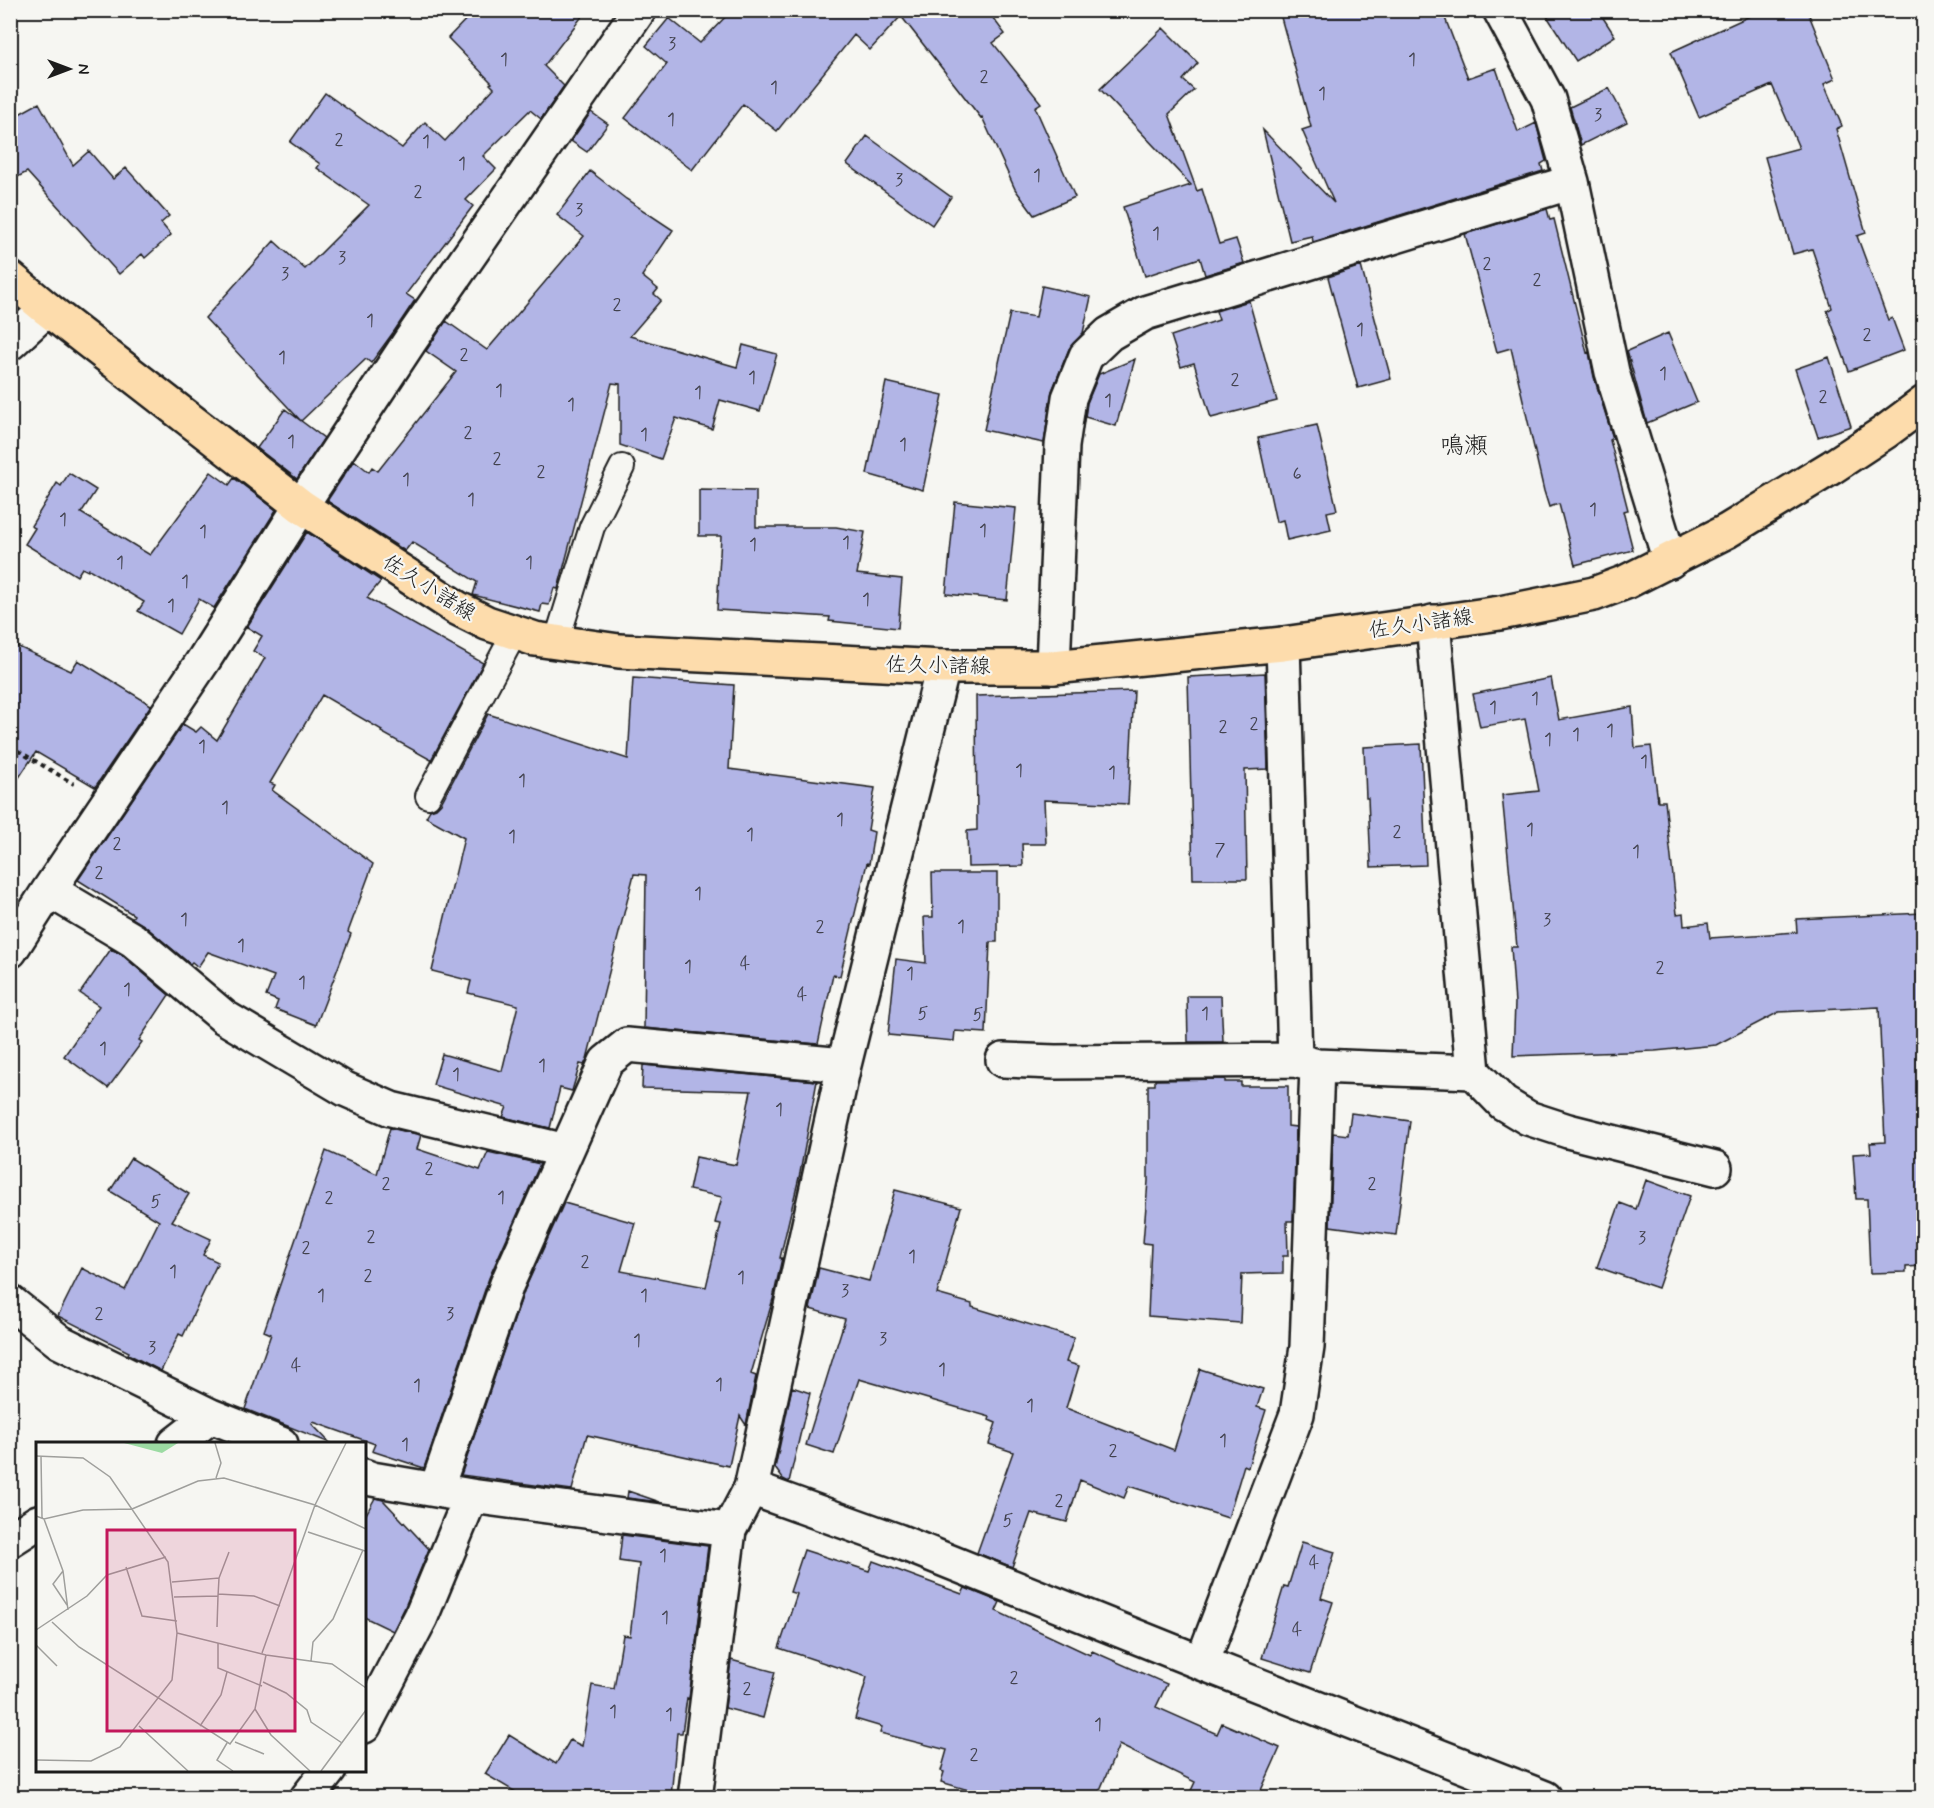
<svg xmlns="http://www.w3.org/2000/svg" width="1934" height="1808" font-family="Mynerve,'Klee One',sans-serif">
<style>
.building{fill:#b2b5e6;stroke:#1c1c1c;stroke-width:1.5}
.lines{fill:none;stroke-linecap:round;stroke-linejoin:round}
.service-casing{stroke:#1c1c1c;stroke-width:28}
.minor-casing{stroke:#1c1c1c;stroke-width:38}
.primary-casing{stroke:#1c1c1c;stroke-width:38}
.path{stroke:#1c1c1c;stroke-width:4;stroke-dasharray:4.5 4.5;stroke-linecap:butt}
.service{stroke:#f6f6f2;stroke-width:24}
.minor{stroke:#f6f6f2;stroke-width:33}
.primary{stroke:#fddcac;stroke-width:33}
.labels{text-anchor:middle;dominant-baseline:central;stroke-width:4.5;stroke-linejoin:round;paint-order:stroke}
.number-label{font-size:18px;fill:#42424e}
.street-label{font-size:21px;fill:#1c1c1c;stroke:#f6f6f2}
.quarter-label{font-size:24px;fill:#1c1c1c;stroke:#f6f6f2}
.inset-road{fill:none;stroke:#9f9f9c;stroke-width:1.5}
.view{fill:#c2185b;fill-opacity:0.15;stroke:#c2185b;stroke-width:3}
.inset-edge{fill:none;stroke:#1c1c1c;stroke-width:3}
</style>
<rect width="100%" height="100%" fill="#f6f6f2"/>
<filter id="ink" filterUnits="userSpaceOnUse"><feTurbulence type="fractalNoise" baseFrequency=".0167" numOctaves="2"/><feDisplacementMap in="SourceGraphic" scale="12" xChannelSelector="R" yChannelSelector="G"/><feConvolveMatrix kernelMatrix="1 2 1 2 8 2 1 2 1" color-interpolation-filters="sRGB"/></filter>
<g filter="url(#ink)">
<!-- building -->
<path class="building" d="M475,10h112l-43,56 20,20 -23,33 -11,-9 -47,46 13,13 -30,31 7,6 -67,88 9,6 -20,30 -24,33 -5,-4 -65,62 -96,-103 69,-77 31,28 64,-64 -52,-37 3,-4 -30,-22 35,-49 77,55 23,-26 20,19 49,-53 -4,-4 2,-1 -44,-45z
M732,10h255l18,24 -12,9 48,60 -6,4 40,90 -41,18 -19,-26 -33,-72 -1,1 -80,-102 -31,34 -16,-15 -77,96 -34,-27 -51,66 -67,-52 42,-54 -21,-18 23,-28 31,25z
M1279,10h163l26,68 28,-10 22,64 18,-9 10,38 -5,3 2,7 -230,71 -1,-6 -22,5 -27,-111 71,73 -32,-73 9,-3z
M1543,10h55l17,26 -39,25z
M1763,10h44l28,69 -11,5 18,42 -6,3 30,104 -9,3 31,84 4,-2 12,32 -55,21 -22,-60 5,-3 -20,-59 -19,5 -28,-97 34,-9 -27,-63 -73,32 -28,-65z
M1163,28l35,35 -15,17 11,10 -25,24 28,77 5,-2 17,55 17,-5 8,24 -39,12 -5,-17 -55,18 -22,-69 68,-22 -91,-96z
M1609,88l18,34 -46,23 -11,-38z
M39,103l34,62 16,-14 24,28 13,-11 43,48 -8,7 10,12 -26,23 -3,-4 -23,20 -92,-102 -17,9v-62z
M591,112l17,12 -21,28 -16,-11z
M867,136l84,61 -19,28 -85,-61z
M590,171l36,28 47,31 -31,46 16,13 -4,5 7,6 -31,36 107,31 6,-22 34,9 -17,57 -40,-11 -8,29 -36,-11 -15,41 -41,-14v-61l-8,-1 -54,206 -4,-1 -5,17 -7,-1 -2,8 -67,-17 4,-13 -65,-40 -7,9 -78,-50 27,-41 15,12 3,-5 6,4 78,-99 -30,-21 20,-30 41,29 97,-114 -27,-21z
M1547,209l3,11 4,-1 33,134 2,-1 5,25 19,61 -3,2 18,70 -5,1 10,39 -58,15 -16,-61 -10,3 -5,-16 -33,-143 -14,4 -32,-118z
M1361,266l30,113 -33,9 -30,-111z
M1042,286l49,11 -8,36 -14,16 -17,42 -8,52 -60,-13 26,-117 26,4z
M1249,301l28,100 -66,17 -17,-55 -13,4 -10,-31 48,-16 -3,-9z
M1668,333l29,69 -50,21 -20,-72z
M1829,357l22,69 -33,11 -23,-68z
M1135,359l-19,67 -31,-9 2,-14 12,-29z
M886,382l57,13 -20,95 -56,-16z
M285,409l39,29 -27,41 -40,-31z
M1317,425l20,85 -10,2 4,18 -44,10 -4,-20 -7,2 -18,-84z
M211,472l18,13 5,-7 42,32 -62,98 -15,-9 -20,35 -41,-23 6,-9 -55,-33 -1,2 -6,-3 -5,8 -52,-32 10,-16 -4,-2 26,-43 4,3 8,-13 27,17 -15,23 69,42z
M699,490l57,1v36h80l29,5 -8,42 45,5 -4,49 -69,-7 1,-4 -113,-7 4,-74h-22z
M955,502l61,6 -9,92 -61,-6z
M307,532l74,49 -14,17 116,65 -52,97 -50,-28 1,-2 -60,-35 -52,88 5,2 -3,5 101,74 -25,68 3,2 -35,91 -41,-16 3,-8 -12,-5 8,-20 -66,-24 -10,15 -6,-5 -2,2 -45,-38 -13,-8 2,-3 -56,-35 105,-156 13,8 5,-5 16,13 48,-82 -12,-7 9,-15 -15,-9z
M10,643l61,28 7,-11 73,45 -56,82 -59,-35 -26,39z
M1265,673l3,96 -23,1 2,109h-54l-5,-202z
M633,678l101,7 -5,84 146,19 -7,42 6,2 -5,32 -2,-1 -27,113 -7,-1 -15,69 -174,-16 2,-153 -12,-1 -47,185 -3,6 -4,-1 -8,27 -12,-3 -10,40 -47,-11 4,-10 -74,-22 9,-31 60,17 16,-66 -50,-12 3,-12 -39,-10 32,-133 -38,-21 4,-7 6,-2 5,-5 47,-89 140,45z
M1551,678l8,42 73,-13 3,41 16,-2 7,55h7l12,113 6,-1 1,13 24,-3 2,15 87,-6 -1,-13 127,-6v353l-17,1v5l-36,1 -3,-74h-11l-3,-45 18,-1 -1,-10 15,-1 -6,-135 -100,5 -63,33 -61,6 -142,5 2,-53 -4,-56h6l-15,-152 37,-4 -14,-72 -45,8 -7,-33z
M1134,691l-6,113 -84,-4 2,44h-24l1,22 -55,1 -1,-36 10,-1 -1,-134z
M1421,744l5,121 -55,2 -3,-69h-2l-2,-51z
M932,873h65v69h-7l-4,91 -31,-2 -1,10 -66,-6 8,-76 30,4 -2,-46h9z
M111,949l11,6 47,40 -30,45 3,2 -34,46 -44,-32 35,-50 -19,-13z
M1187,996h34l2,46h-35z
M643,1065l174,16 -17,92 -20,85h2l-9,41 -22,75 5,2 -10,49 -6,-9 -11,50 -142,-31 -15,55 -111,-15 63,-184 40,-88 71,20 -14,48 85,16 15,-63 -6,-1 7,-26 -33,-7 7,-33 40,8 15,-74 -109,-3z
M1225,1079v3h16v4h47v40l8,1 -3,94h-6l1,35h-5v17l-41,1 -2,49 -92,-7 3,-72 -8,-1 5,-62v-96h7v-5z
M1351,1113l59,8 -14,114 -66,-9 3,-93 15,2z
M390,1128l31,7 -4,14 63,21 8,-18 52,12 -51,114 -65,190 -52,-17 3,-7 -62,-22 -1,2 18,19 -85,-34 26,-75 -7,-3 62,-180 51,23z
M131,1158l58,36 -17,27 39,18 -8,16 15,7 -35,74 -4,-2 -18,37 -33,-17 1,-2 -71,-36 24,-48 43,22 34,-69 -49,-30z
M1646,1180l44,16 -32,92 -61,-21 23,-64 16,6z
M895,1190l66,17 -24,87 35,10v3l102,31 -8,24 13,4 -13,42 108,42 26,-81 63,20 -6,18 9,3 -18,57 -4,-2 -16,53 -99,-32 -5,12 -44,-18 -13,42 -36,-9 -19,54 -35,-14 36,-101 -24,-8 7,-21 -7,-3 1,-3 -131,-38 -25,75 -28,-9 39,-126 -35,-10 9,-41 50,13z
M792,1387l18,6 -21,89 -6,-3 -8,-11z
M628,1491l32,11 -33,-4z
M375,1498l8,2 46,49 -25,60 -11,22 -29,-14v-99z
M622,1535l86,11 -19,153 -2,-1 -5,35h-5l-6,64 -52,-3 -2,3h-93l-39,-23 24,-39 47,29 14,-24 12,6 10,-61 22,4 9,-54 7,1 9,-72 -20,-3z
M1302,1542l33,10 -14,46 12,4 -23,71 -48,-15 22,-72 4,1z
M804,1550l65,21 4,-10 89,33 3,-6 35,14 -4,9 94,44 2,-4 75,33 -11,23 61,27 5,-11 58,25 -22,49h-70l7,-15 -76,-37 -22,52h-105l-51,-15 3,-10 -3,-1 6,-21 -67,-17 2,-6 -27,-8 12,-42 -88,-29 18,-54 -7,-2z
M731,1660l44,12 -12,46 -38,-10z"/>
<g class="lines">
<!-- service casing -->
<g class="service-casing">
<path id="service" d="M556,643l36,-116 30,-60
M428,796l87,-164"/>
</g>
<!-- minor casing -->
<g class="minor-casing">
<path id="minor" d="M1500,10l48,89 24,83 40,190 58,189
M10,343l37,-34
M1283,644l12,416 22,6 156,6 -40,-450
M1053,667l9,-221 7,-48 17,-42 23,-22 36,-21 427,-131
M49,890l84,50 91,77 121,72 46,20 175,42
M10,951l39,-61 156,-232 96,-152 109,-165 229,-331
M1003,1060l52,2 240,-2
M1473,1072l30,31 25,15 40,13 147,37
M10,1302l50,40 151,74 70,28
M175,1444l36,-28
M364,1476l8,3 99,17 258,34
M751,1488l147,53 304,122 343,135
M436,1490l71,-206 99,-222 21,-17 217,20
M10,1540l28,-18
M1202,1663l95,-249 10,-67 10,-281
M364,1726l57,-109 50,-121
M307,1798l22,-28
M695,1798l34,-268 22,-42 93,-423 99,-398"/>
</g>
<!-- primary casing -->
<g class="primary-casing">
<path id="primary" d="M10,278l37,31 254,197 156,102 30,15 48,16 84,12 324,16h110l230,-23 217,-31 94,-19 32,-12 101,-51 105,-64 53,-35 39,-29"/>
</g>
<!-- path -->
<path class="path" d="M10,746l64,38"/>
<!-- service -->
<use href="#service" class="service"/>
<!-- minor -->
<use href="#minor" class="minor"/>
<!-- primary -->
<use href="#primary" class="primary"/>
</g>
</g>
<g class="labels">
<!-- number labels -->
<g class="number-label">
<text x="672" y="44">3</text>
<text x="504" y="60">1</text>
<text x="1412" y="60">1</text>
<text x="984" y="77">2</text>
<text x="774" y="88">1</text>
<text x="1322" y="94">1</text>
<text x="1598" y="115">3</text>
<text x="671" y="120">1</text>
<text x="339" y="140">2</text>
<text x="426" y="142">1</text>
<text x="462" y="164">1</text>
<text x="1037" y="176">1</text>
<text x="899" y="180">3</text>
<text x="418" y="192">2</text>
<text x="579" y="210">3</text>
<text x="1156" y="234">1</text>
<text x="342" y="258">3</text>
<text x="1487" y="264">2</text>
<text x="285" y="274">3</text>
<text x="1537" y="280">2</text>
<text x="617" y="305">2</text>
<text x="370" y="321">1</text>
<text x="1360" y="330">1</text>
<text x="1867" y="335">2</text>
<text x="464" y="355">2</text>
<text x="282" y="358">1</text>
<text x="1663" y="374">1</text>
<text x="752" y="378">1</text>
<text x="1235" y="380">2</text>
<text x="499" y="391">1</text>
<text x="698" y="393">1</text>
<text x="1823" y="397">2</text>
<text x="1108" y="401">1</text>
<text x="571" y="405">1</text>
<text x="468" y="433">2</text>
<text x="644" y="435">1</text>
<text x="291" y="442">1</text>
<text x="903" y="445">1</text>
<text x="497" y="459">2</text>
<text x="541" y="472">2</text>
<text x="1297" y="474">6</text>
<text x="406" y="480">1</text>
<text x="471" y="500">1</text>
<text x="1593" y="510">1</text>
<text x="63" y="520">1</text>
<text x="983" y="531">1</text>
<text x="203" y="532">1</text>
<text x="846" y="543">1</text>
<text x="753" y="545">1</text>
<text x="120" y="563">1</text>
<text x="529" y="563">1</text>
<text x="185" y="582">1</text>
<text x="866" y="600">1</text>
<text x="171" y="606">1</text>
<text x="1535" y="699">1</text>
<text x="1493" y="708">1</text>
<text x="1254" y="724">2</text>
<text x="1223" y="727">2</text>
<text x="1610" y="731">1</text>
<text x="1576" y="735">1</text>
<text x="1548" y="740">1</text>
<text x="202" y="747">1</text>
<text x="1644" y="762">1</text>
<text x="1019" y="771">1</text>
<text x="1112" y="773">1</text>
<text x="522" y="781">1</text>
<text x="225" y="808">1</text>
<text x="840" y="820">1</text>
<text x="1530" y="830">1</text>
<text x="1397" y="832">2</text>
<text x="750" y="835">1</text>
<text x="512" y="837">1</text>
<text x="117" y="844">2</text>
<text x="1220" y="850">7</text>
<text x="1636" y="852">1</text>
<text x="99" y="873">2</text>
<text x="698" y="894">1</text>
<text x="184" y="920">1</text>
<text x="1547" y="920">3</text>
<text x="820" y="927">2</text>
<text x="961" y="927">1</text>
<text x="241" y="946">1</text>
<text x="745" y="964">4</text>
<text x="688" y="967">1</text>
<text x="1660" y="968">2</text>
<text x="910" y="974">1</text>
<text x="302" y="983">1</text>
<text x="127" y="990">1</text>
<text x="802" y="995">4</text>
<text x="923" y="1014">5</text>
<text x="1205" y="1014">1</text>
<text x="978" y="1015">5</text>
<text x="103" y="1049">1</text>
<text x="542" y="1066">1</text>
<text x="456" y="1075">1</text>
<text x="779" y="1110">1</text>
<text x="429" y="1169">2</text>
<text x="386" y="1184">2</text>
<text x="1372" y="1184">2</text>
<text x="329" y="1198">2</text>
<text x="501" y="1198">1</text>
<text x="156" y="1202">5</text>
<text x="371" y="1237">2</text>
<text x="1642" y="1238">3</text>
<text x="306" y="1248">2</text>
<text x="912" y="1257">1</text>
<text x="585" y="1262">2</text>
<text x="173" y="1272">1</text>
<text x="368" y="1276">2</text>
<text x="741" y="1278">1</text>
<text x="845" y="1291">3</text>
<text x="321" y="1296">1</text>
<text x="644" y="1296">1</text>
<text x="99" y="1314">2</text>
<text x="450" y="1314">3</text>
<text x="883" y="1339">3</text>
<text x="637" y="1341">1</text>
<text x="152" y="1348">3</text>
<text x="296" y="1366">4</text>
<text x="942" y="1370">1</text>
<text x="719" y="1385">1</text>
<text x="417" y="1386">1</text>
<text x="1030" y="1406">1</text>
<text x="1223" y="1441">1</text>
<text x="405" y="1445">1</text>
<text x="1113" y="1451">2</text>
<text x="1059" y="1501">2</text>
<text x="1008" y="1521">5</text>
<text x="663" y="1556">1</text>
<text x="1314" y="1563">4</text>
<text x="665" y="1618">1</text>
<text x="1297" y="1630">4</text>
<text x="1014" y="1678">2</text>
<text x="747" y="1689">2</text>
<text x="613" y="1712">1</text>
<text x="669" y="1715">1</text>
<text x="1098" y="1725">1</text>
<text x="974" y="1755">2</text>
</g>
<!-- street labels -->
<g class="street-label">
<text transform="translate(429 588) rotate(32)">佐久小諸線</text>
<text transform="translate(1421 624) rotate(-8)">佐久小諸線</text>
<text transform="translate(938 666) rotate(1)">佐久小諸線</text>
</g>
<!-- quarter labels -->
<g class="quarter-label">
<text x="1464" y="446">鳴瀬</text>
</g>
</g>
<!-- overview -->
<g transform="translate(36 1442)">
<rect width="330" height="330" fill="#f6f6f2"/>
<path d="M88,1h54l-16,10z" fill="#9cdba3"/>
<path class="inset-road" d="M179,1l6,20 -5,15M0,14l47,2 27,19 58,85 9,71 -5,47 -52,67 -29,14 -55,-1M5,14l1,62M96,67l66,-28 26,-3 91,27 51,24M0,74l8,3 39,-9 49,-1M8,77l19,52 5,39M272,90l57,19M90,125l16,49 35,5M27,129l-10,13 14,21M183,136l10,-26M136,140l47,-4 -1,18 -44,1M182,152l36,2 26,10M16,180l27,25 151,97 25,-35 11,-54M181,185l1,-31M0,188l51,-34 20,-21 59,-18M141,191l89,22 66,9 34,24M182,201v25l44,18M0,203l21,21M226,211l53,-148 31,-62M275,219l2,-19 20,-23 30,-69M227,240l23,11 21,17 4,12 31,21M219,267l16,26 39,36M103,284l49,45M164,284l21,-31 6,-23M199,300l29,12M191,301l-10,17 16,11M285,329l45,-61"/>
<path class="view" d="M71,88h188v201h-188z"/>
<rect width="330" height="330" class="inset-edge"/>
</g>
<!-- margin -->
<rect width="1934" height="1808" fill="none" stroke="#f6f6f2" stroke-width="36"/>
<rect x="18" y="18" width="1898" height="1772" fill="none" stroke="#1c1c1c" stroke-width="2" filter="url(#ink)"/>
<!-- north arrow -->
<g transform="translate(69 69) rotate(90)" stroke="#f6f6f2" stroke-width="4.5" paint-order="stroke">
<path d="M0-4.5L10 22L0 15L-10 22Z" fill="#1c1c1c"/>
<text y="-9" font-size="16" font-weight="bold" text-anchor="middle" fill="#1c1c1c">N</text>
</g>
</svg>
